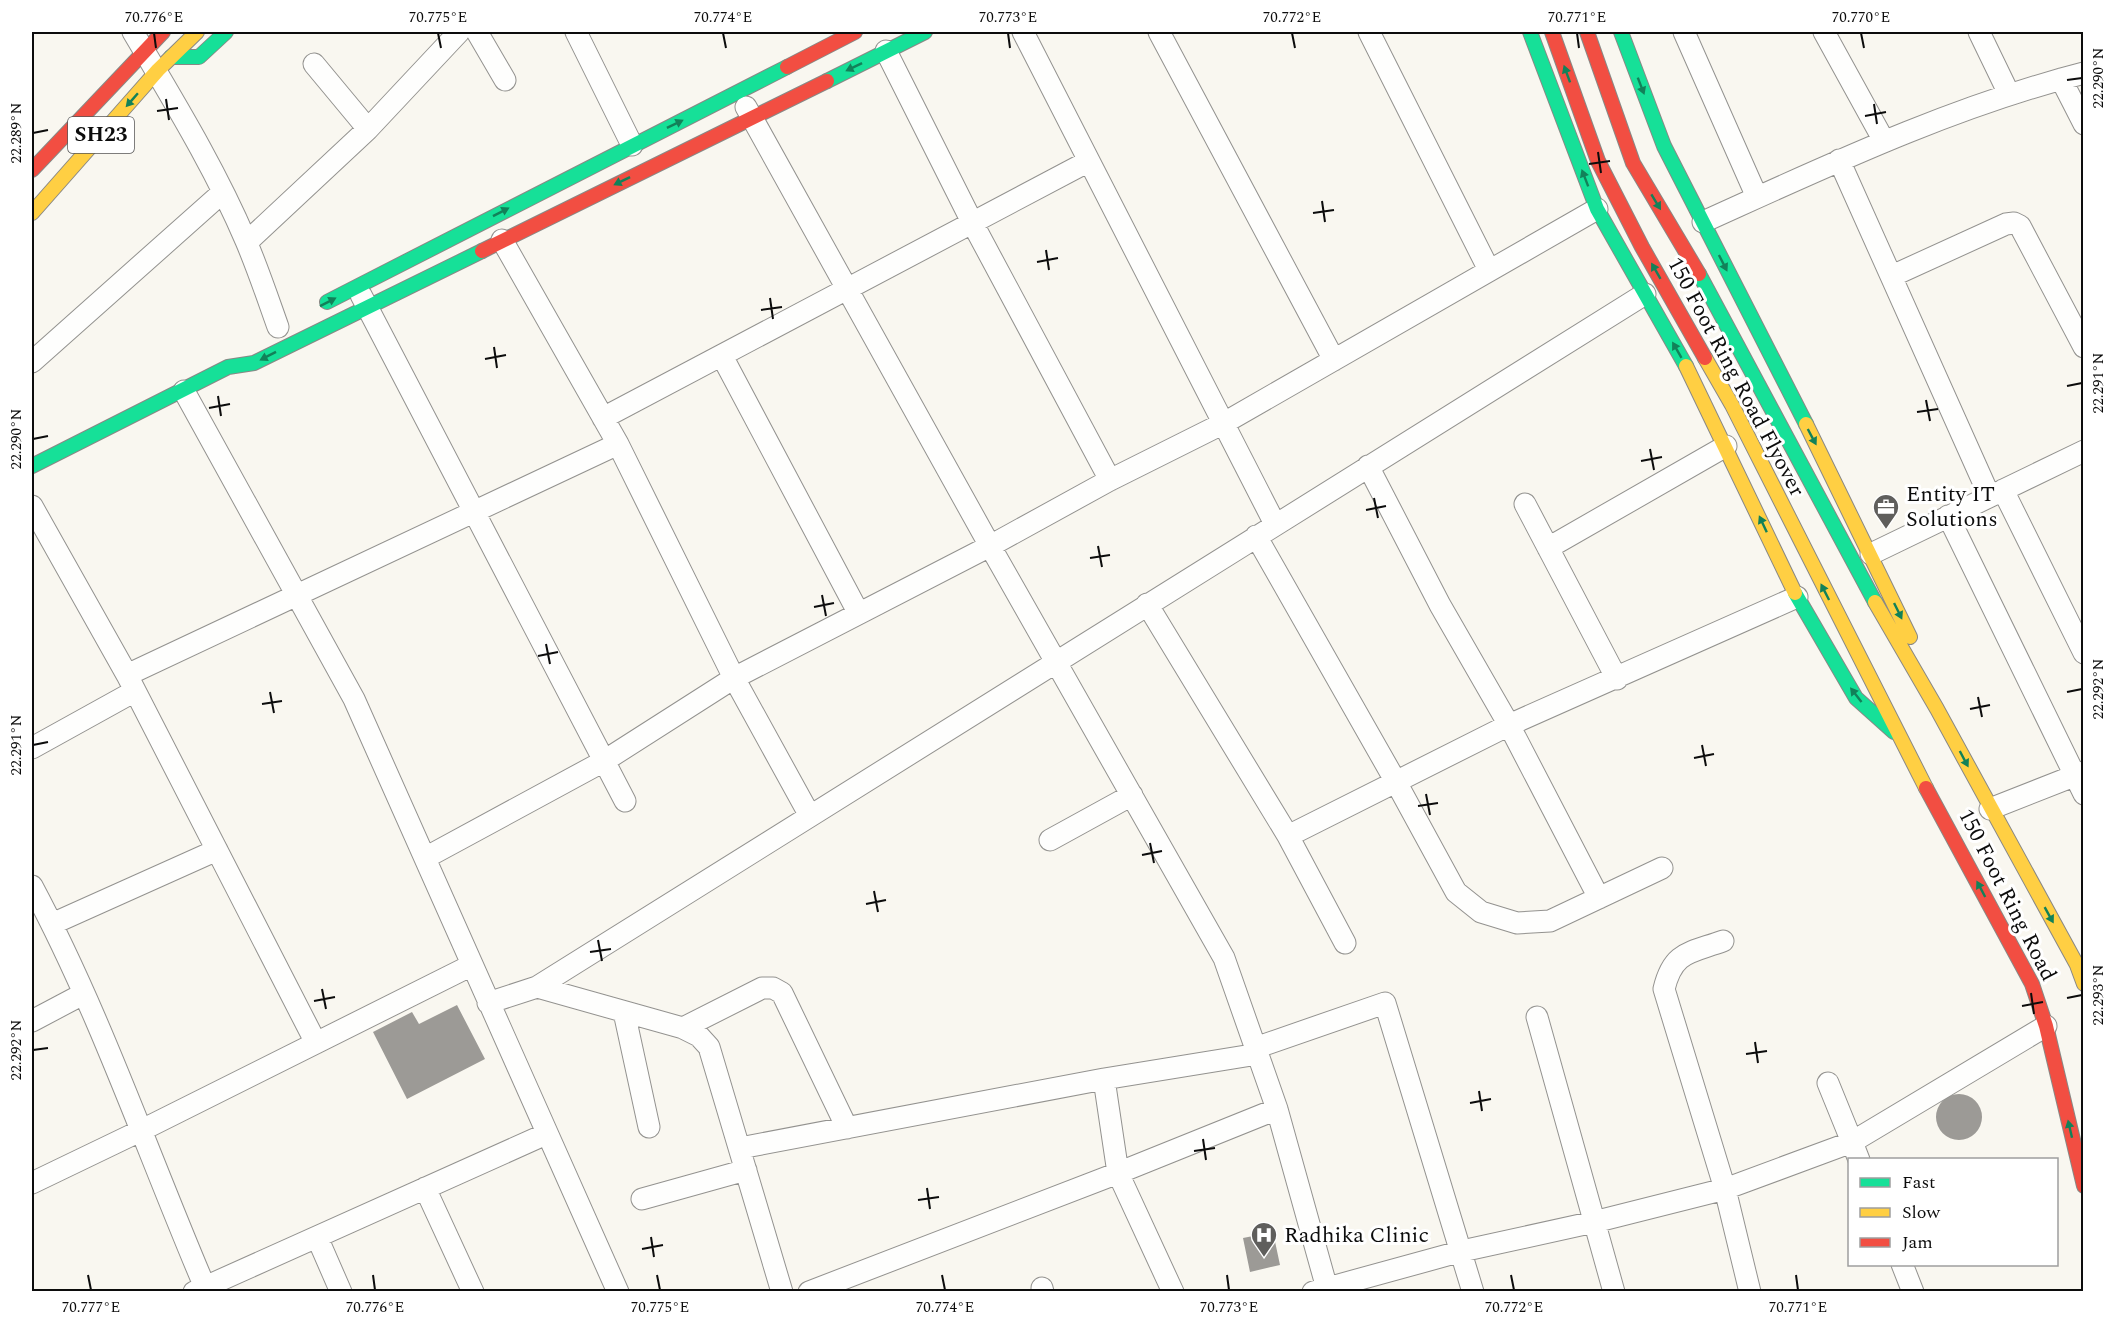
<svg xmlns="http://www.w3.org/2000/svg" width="2115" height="1323" font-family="Spectral,serif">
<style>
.building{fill:#9c9a96}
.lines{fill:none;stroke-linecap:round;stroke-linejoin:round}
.street-casing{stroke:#93928f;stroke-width:23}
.fast-casing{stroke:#898885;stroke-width:16}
.slow-casing{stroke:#898885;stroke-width:16}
.jam-casing{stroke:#898885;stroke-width:16}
.street{stroke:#fefefd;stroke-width:21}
.fast{stroke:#16e098;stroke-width:14}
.slow{stroke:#ffcf43;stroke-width:14}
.jam{stroke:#f24e42;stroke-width:14}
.oneway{fill:#128159}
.ticks{fill:none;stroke:#0c0c0c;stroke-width:2}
.labels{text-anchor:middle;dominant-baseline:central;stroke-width:6;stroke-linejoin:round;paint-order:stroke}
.shield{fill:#fff;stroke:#555;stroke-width:1.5}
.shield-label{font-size:21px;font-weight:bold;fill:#0c0c0c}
.street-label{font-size:22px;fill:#0c0c0c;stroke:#fff}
.poi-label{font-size:22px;fill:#0c0c0c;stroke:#fff;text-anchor:start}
.neatline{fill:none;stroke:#0c0c0c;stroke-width:2}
.ticks-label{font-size:15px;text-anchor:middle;fill:#0c0c0c}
</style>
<rect width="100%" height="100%" fill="#f9f7f0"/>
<!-- building -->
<path class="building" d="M457,1005l28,54 -78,40 -34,-67 39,-20 7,12z
M1936 1117a23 23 0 1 1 46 0a23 23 0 1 1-46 0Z
M1273,1232l7,33 -30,7 -7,-34z"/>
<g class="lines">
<!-- street casing -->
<g class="street-casing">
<path id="street" d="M133,32c40,68 82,136 113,209 12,28 22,58 32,86
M477,32l28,48
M576,32l56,113
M1023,32l252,492
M1159,32l175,328
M1369,32l120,238
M1684,32l73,165
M1824,32l60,109
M1979,32l30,62
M886,51l87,173 137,256
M314,64l54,65
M2061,79l23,45
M746,107l244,439 234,412 53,151 51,183
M1839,160l150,335
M1703,222c124,-56 248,-115 381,-149
M502,240l116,204 116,234 76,138
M247,242l121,-113 91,-97
M1892,276l114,-52 8,-1 6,3 64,121
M361,295l264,506
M722,356l136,256
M32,362l191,-170
M184,391l170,308 264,593
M603,418l486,-257
M2003,490l81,163
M1525,504l92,175
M32,506l95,169 189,368
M1948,516l136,278
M1256,536l140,246 60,110 25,20 36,11 33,-2 112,-53
M1548,548l178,-102
M1871,554l213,-103
M1147,604l141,232 221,-111 -69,-120 -72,-139
M127,675l491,-231
M32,748l103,-57
M1990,809l94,-37
M1288,836l57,107
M1050,840l82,-45
M425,858l179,-97 130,-83 256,-132 120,-66 114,-57 373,-214
M32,886c69,129 117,271 175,406
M1599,898l-90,-173 288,-128
M52,924l165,-74
M1723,941c-33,12 -50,10 -59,48l61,200 25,103
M537,987l1108,-693
M488,1003l49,-16 146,41 16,8 10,11 73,245
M624,1012l25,115
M1537,1017l77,275
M32,1021l51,-27
M683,1028l79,-40h11l9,5 65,135
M1255,1048l130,-45 88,289
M1104,1079l154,-25
M1828,1083l24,59 194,-116
M740,1148l364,-69 14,94 -309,119
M32,1183l108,-52 332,-166
M425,1188l48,104
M642,1199l104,-29
M317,1237l24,55
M1902,1264l11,28
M1042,1288l1,4
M194,1292l352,-158
M1173,1292l-55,-119 159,-64
M1313,1292l149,-41 132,-29 131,-33 127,-47 7,18"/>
</g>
<!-- fast casing -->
<g class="fast-casing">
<path id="fast" d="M1530,32l67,177 89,157
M1621,32l43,114 142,278
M171,57h28l27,-25
M827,81l98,-49
M1699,274l176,328
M327,302l460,-235
M32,466l196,-99 26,-4 228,-112
M1795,593l61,105 38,34"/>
</g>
<!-- slow casing -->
<g class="slow-casing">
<path id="slow" d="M32,213l126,-143 39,-38
M1705,358l27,47 194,383
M1686,366l109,227
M1806,424l104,213
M1875,602l62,107 140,256 7,19"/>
</g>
<!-- jam casing -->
<g class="jam-casing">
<path id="jam" d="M1552,32l46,129 44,86 63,111
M1587,32l46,131 66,111
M787,67l68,-35
M32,170l131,-138
M482,251l345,-170
M1926,788l106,196 14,42 38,160"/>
</g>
<!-- street -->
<use href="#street" class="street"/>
<!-- fast -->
<use href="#fast" class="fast"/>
<!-- slow -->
<use href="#slow" class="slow"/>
<!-- jam -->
<use href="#jam" class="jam"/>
</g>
<!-- one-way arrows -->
<defs><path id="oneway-solid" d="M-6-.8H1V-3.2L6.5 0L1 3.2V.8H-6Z" transform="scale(1.5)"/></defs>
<g class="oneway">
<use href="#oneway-solid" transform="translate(854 67) rotate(154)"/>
<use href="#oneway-solid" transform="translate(1567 74) rotate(-110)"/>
<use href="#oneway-solid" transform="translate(1641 86) rotate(69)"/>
<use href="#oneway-solid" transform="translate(132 100) rotate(131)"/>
<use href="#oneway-solid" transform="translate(675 124) rotate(-26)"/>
<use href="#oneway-solid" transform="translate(1585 178) rotate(-111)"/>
<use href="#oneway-solid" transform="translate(622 181) rotate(154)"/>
<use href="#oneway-solid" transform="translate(1656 202) rotate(59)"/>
<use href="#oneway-solid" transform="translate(501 212) rotate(-27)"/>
<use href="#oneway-solid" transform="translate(1723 263) rotate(63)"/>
<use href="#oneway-solid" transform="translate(1656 271) rotate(-120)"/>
<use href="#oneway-solid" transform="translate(328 302) rotate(-27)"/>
<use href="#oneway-solid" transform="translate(1677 350) rotate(-120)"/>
<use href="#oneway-solid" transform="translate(268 356) rotate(153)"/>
<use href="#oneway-solid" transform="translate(1812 437) rotate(62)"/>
<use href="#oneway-solid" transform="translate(1763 524) rotate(-115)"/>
<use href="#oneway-solid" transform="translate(1825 592) rotate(-117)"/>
<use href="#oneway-solid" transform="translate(1898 611) rotate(64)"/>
<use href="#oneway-solid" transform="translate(1856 695) rotate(-128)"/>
<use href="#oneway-solid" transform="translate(1964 759) rotate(62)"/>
<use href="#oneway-solid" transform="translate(1981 889) rotate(-118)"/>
<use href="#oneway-solid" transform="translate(2049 915) rotate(61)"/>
<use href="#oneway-solid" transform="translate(2070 1129) rotate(-103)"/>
</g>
<!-- ticks -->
<path class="ticks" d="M154,33l2,15M438,33l3,15M723,33l3,15M1008,33l2,15M1292,33l3,15M1577,33l2,15M1861,33l3,15M2067,80l15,-2M166,99l3,21M1874,104l3,20M157,111l21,-3M1865,116l21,-4M33,133l15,-3M1598,152l3,21M1589,164l21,-3M1322,201l3,21M1313,213l21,-3M1046,250l3,20M1037,262l21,-4M770,298l3,21M761,310l21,-3M494,347l3,21M485,359l21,-4M2067,386l15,-3M218,396l3,20M1926,400l4,21M209,408l21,-4M1917,412l21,-3M33,439l15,-3M1650,449l4,21M1641,461l21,-4M1374,498l4,20M1366,510l20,-4M1098,546l4,21M1090,558l20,-3M822,595l4,21M814,607l20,-4M546,644l4,20M538,656l20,-4M270,692l4,21M2067,692l15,-3M1978,697l4,20M262,704l20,-3M1970,709l20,-4M33,745l15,-3M1702,745l4,21M1694,758l20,-4M1426,794l4,21M1418,806l20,-3M1150,843l4,20M1142,855l20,-4M874,891l4,21M866,904l20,-4M598,940l4,21M590,952l21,-3M322,989l4,20M2031,993l3,21M2067,998l15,-3M314,1001l21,-4M2022,1006l21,-4M1755,1042l3,21M33,1050l15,-2M1746,1054l21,-3M1479,1091l3,20M1470,1103l21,-4M1203,1139l3,21M1194,1151l21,-3M927,1188l3,21M918,1200l21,-3M651,1237l3,20M642,1249l21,-4M88,1275l3,15M373,1275l2,15M657,1275l3,15M942,1275l3,15M1227,1275l2,15M1511,1275l3,15M1796,1275l2,15"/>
<!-- icons -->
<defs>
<g id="office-pin" transform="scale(1.35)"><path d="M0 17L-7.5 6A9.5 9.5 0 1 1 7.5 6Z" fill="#5f5e5c" stroke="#fff"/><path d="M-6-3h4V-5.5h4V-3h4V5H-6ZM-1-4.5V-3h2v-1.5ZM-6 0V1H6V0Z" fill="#fff"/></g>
<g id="hospital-pin" transform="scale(1.35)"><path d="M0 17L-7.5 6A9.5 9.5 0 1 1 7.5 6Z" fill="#5f5e5c" stroke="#fff"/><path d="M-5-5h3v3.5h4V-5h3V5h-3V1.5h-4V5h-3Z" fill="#fff"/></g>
</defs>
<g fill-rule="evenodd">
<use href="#office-pin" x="1886" y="507"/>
<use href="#hospital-pin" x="1264" y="1235"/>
</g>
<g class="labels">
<!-- shield labels -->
<rect class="shield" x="68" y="117" width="66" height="36" rx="4.5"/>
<g class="shield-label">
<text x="101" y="135">SH23</text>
</g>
<!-- street labels -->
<g class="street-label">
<text transform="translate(1736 377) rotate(62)">150 Foot Ring Road Flyover</text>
<text transform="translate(2007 895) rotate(63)">150 Foot Ring Road</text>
</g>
<!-- poi labels -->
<g class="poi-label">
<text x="1906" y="494">Entity IT<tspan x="1906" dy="25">Solutions</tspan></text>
<text x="1284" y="1235">Radhika Clinic</text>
</g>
</g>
<!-- border -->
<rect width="2115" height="1323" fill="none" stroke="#ffffff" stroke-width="66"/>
<!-- legend -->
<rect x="1848" y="1158" width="210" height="108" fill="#ffffff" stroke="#9e9e9e" stroke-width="1.5"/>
<rect x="1860" y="1178" width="30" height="9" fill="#16e098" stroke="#9e9e9e" stroke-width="1.5"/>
<text x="1902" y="1188" font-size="18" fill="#0c0c0c">Fast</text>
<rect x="1860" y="1208" width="30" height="9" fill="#ffcf43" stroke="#9e9e9e" stroke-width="1.5"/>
<text x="1902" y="1218" font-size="18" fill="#0c0c0c">Slow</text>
<rect x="1860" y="1238" width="30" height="9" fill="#f24e42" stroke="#9e9e9e" stroke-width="1.5"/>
<text x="1902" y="1248" font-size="18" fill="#0c0c0c">Jam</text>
<rect x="33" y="33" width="2049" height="1257" class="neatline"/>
<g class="ticks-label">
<text x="154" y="22">70.776°E</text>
<text x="438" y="22">70.775°E</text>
<text x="723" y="22">70.774°E</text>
<text x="1008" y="22">70.773°E</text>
<text x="1292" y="22">70.772°E</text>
<text x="1577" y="22">70.771°E</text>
<text x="1861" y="22">70.770°E</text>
<text transform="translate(2098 78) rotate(-90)" y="5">22.290°N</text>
<text transform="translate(16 133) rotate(-90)" y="5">22.289°N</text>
<text transform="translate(2098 383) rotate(-90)" y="5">22.291°N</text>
<text transform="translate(16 439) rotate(-90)" y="5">22.290°N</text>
<text transform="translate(2098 689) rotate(-90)" y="5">22.292°N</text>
<text transform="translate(16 745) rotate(-90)" y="5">22.291°N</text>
<text transform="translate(2098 995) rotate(-90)" y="5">22.293°N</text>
<text transform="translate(16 1050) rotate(-90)" y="5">22.292°N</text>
<text x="91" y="1312">70.777°E</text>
<text x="375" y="1312">70.776°E</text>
<text x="660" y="1312">70.775°E</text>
<text x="945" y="1312">70.774°E</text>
<text x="1229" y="1312">70.773°E</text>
<text x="1514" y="1312">70.772°E</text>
<text x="1798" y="1312">70.771°E</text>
</g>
</svg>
